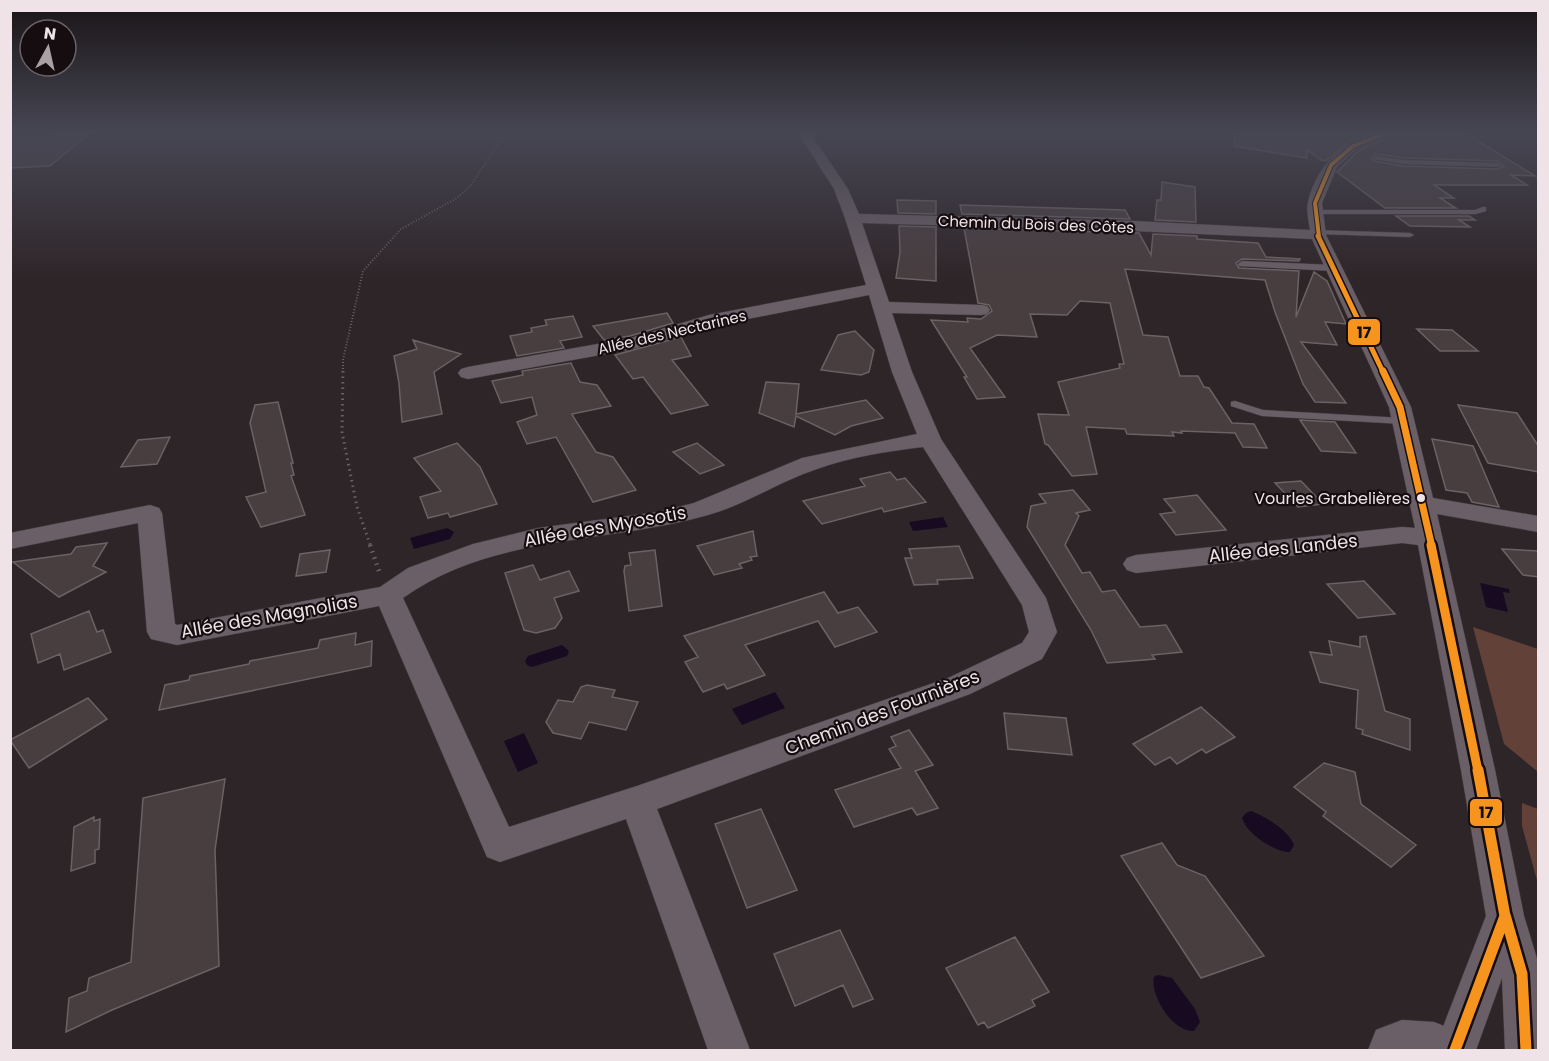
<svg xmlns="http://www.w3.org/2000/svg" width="1549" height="1061" font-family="Poppins,sans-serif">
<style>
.forest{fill:#624238}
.water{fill:#180a20}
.building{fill:#483d3f;stroke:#6b6263;stroke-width:1.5;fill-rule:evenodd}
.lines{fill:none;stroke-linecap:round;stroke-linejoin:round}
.service-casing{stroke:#484044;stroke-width:1}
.minor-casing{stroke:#484044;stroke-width:1}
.tertiary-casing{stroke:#484044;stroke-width:1}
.path-far2{stroke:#6a6166;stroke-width:2;stroke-dasharray:1 2;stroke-linecap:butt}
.path-far1{stroke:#6a6166;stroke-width:3;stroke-dasharray:1.5 4;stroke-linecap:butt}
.path{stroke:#6a6166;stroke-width:4.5;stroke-dasharray:1.5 5;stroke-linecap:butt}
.service{fill:#6a5f66;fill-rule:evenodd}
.minor{fill:#6a5f66;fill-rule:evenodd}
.tertiary{fill:#6a5f66;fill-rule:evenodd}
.bus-1-far4-casing{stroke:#150d10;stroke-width:6}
.bus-1-far3-casing{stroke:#150d10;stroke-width:8}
.bus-1-far2-casing{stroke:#150d10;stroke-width:10}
.bus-1-far1-casing{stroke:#150d10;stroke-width:14}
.bus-1-casing{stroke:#150d10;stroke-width:16}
.bus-1-far4{stroke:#f7941d;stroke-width:4}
.bus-1-far3{stroke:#f7941d;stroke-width:5}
.bus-1-far2{stroke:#f7941d;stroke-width:7}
.bus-1-far1{stroke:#f7941d;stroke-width:9}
.bus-1{stroke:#f7941d;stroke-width:11}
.bus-dot{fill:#efe3e7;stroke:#150d10;stroke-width:2}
.labels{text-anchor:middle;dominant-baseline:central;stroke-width:4.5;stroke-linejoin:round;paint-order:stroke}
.far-street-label{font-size:15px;fill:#efe3e7;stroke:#150d10}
.bus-label{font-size:16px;fill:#efe3e7;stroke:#150d10;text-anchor:end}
.street-label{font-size:18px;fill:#efe3e7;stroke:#150d10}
.line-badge{stroke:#150d10;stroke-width:2}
.pale-badge-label{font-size:16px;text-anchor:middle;font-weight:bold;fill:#111}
</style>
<rect width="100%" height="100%" fill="#2e2528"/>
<!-- forest -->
<path class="forest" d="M1473,627l65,22v123l-34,-28z
M1522,803l16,6v75l-16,-58z"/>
<!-- water -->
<path class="water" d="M943,517l5,10 -35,4 -4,-9z
M447,528l7,4 -4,7 -36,10 -4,-11z
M1480,583l29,6 1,4 -7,-1 5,20 -22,-5z
M562,645l7,6 -2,5 -35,11 -5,-2 -2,-4 3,-5z
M775,692l10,16 -43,17 -10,-16z
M524,733l14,30 -20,9 -14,-31z
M1251,811c14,5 38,20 43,34l-4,7c-16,0 -43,-18 -48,-34l4,-5z
M1158,975l14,3 23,31 5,13 -6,9c-22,1 -44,-36 -40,-54z"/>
<!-- building -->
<path class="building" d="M1339,132l35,1 -24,8 -24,20 -5,-1 -14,-10v8l-73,-12 1,-12h106z
M1419,132l51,4 65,40 -24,-1 16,10h-93l20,13h-14l16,10h-71l-48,-36 21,-21 38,-17 26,2zM1376,154l27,4 95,3 6,5 -6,3 -95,-3 -29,-5 -2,-3z
M90,133l-40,33 -40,2v-29z
M1162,182l33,5 1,35 -41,-2 2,-20h4z
M897,200l39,1v13l-38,-1z
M960,205l165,5 5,9 -168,-5z
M1396,216h73l6,4h-16l11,7 -60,-1z
M899,226l37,1v54l-40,-3 4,-26z
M964,228l175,5 12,22 2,-21 44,2v3l61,4 8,14 34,2 -1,2 -57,-2 -6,4 3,5 60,3 -3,46 18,-45 13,9 19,43 -21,-2 12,23 -36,-3 45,61 -31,-1 -12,-18 -28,-72 -10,-32 -140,-11 18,66 25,2 12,39h18l6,11 5,1 23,35 22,1 13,24 -24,-1 -8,-14 -54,-2 1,2 -10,-1 2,4 -47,-2 -2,-5 -39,-2 11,47 -25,2 -24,-31 -3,-1 -7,-30 31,1 -11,-33 62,-14 -1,-4h5l-14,-61 -30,-2 -13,14 -37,-1 7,23 -40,-2 -27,13 35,49 -28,2 -13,-22h3l-36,-57 37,2 -1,-4 14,1 11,-8 -3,-6 -11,-2z
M667,313l6,10 -43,13 -26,4 -11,-14z
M573,316l9,21 -22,4 4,7 -47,8 -7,-20 22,-4 -1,-4 16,-3 -2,-5z
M1417,329l35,1 26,21h-38z
M855,331l19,19 -5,22 -8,3 -40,-5 17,-35z
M681,337l10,19 -19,4 36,45 -37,9 -28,-37 -10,2 -18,-24z
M413,340l48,14 -27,18 8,42 -40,8 -3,-39 -5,-27 23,-7z
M571,363l9,19 17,3 14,21 -39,8 2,4 22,34 17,5 23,33 -43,12 -37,-65 -29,7 -10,-22 20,-7 -5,-18 -31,6 -9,-22 31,-6 -1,-4z
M766,382l33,2 -3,30 70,-14 17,18 -32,8 -16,9 -39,-19 -2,11 -35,-14z
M278,402l15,61h-2l3,12 -3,1 14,39 -44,12 -15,-30 20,-5 -16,-69 5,-18z
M1458,405l59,8 22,34v25l-51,-9z
M1300,420l35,2 21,31 -35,-2z
M170,437l-13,27 -36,3 17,-27z
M1432,439l41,7 26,61 -27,-5 -5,-9 -21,-3z
M457,443l23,24 17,37 -47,13 -2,-4 -20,5 -8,-21 21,-6 -27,-33z
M697,443l11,9 16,13 -24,9 -27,-22z
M890,472l7,8 8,-2 21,24 -42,10 -2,-4 -60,16 -19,-23 62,-15 -5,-7z
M1301,481l22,23 -25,3 -23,-24z
M1073,490l17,20 -14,3 3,3 -14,29 17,28 8,-1 12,20 13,-2 25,37 26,-2 16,27 -30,3 3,4 -48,4 -16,-33 -64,-103 4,-21 15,-3 -7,-9z
M1197,495l29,35 -50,5 -16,-21 15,-2 -11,-13z
M753,531l4,25 -7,1 2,3 -13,4 3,4 -28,7 -17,-29z
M107,543l-14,23 13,6 -47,25 -46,-35 58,-8 5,-7z
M959,546l14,32 -36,2 1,4 -24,1 -9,-27h7l-3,-9z
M1502,549l37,2v26l-16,-2z
M330,550l-4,22 -30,4 4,-22z
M655,550l7,56 -33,5 -5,-40 1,-5 6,-1 -2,-12z
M533,565l7,15 29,-9 10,20 -25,7 8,20 -7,10 -19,5 -12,-3 -19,-57z
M1364,581l31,33 -37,4 -31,-34z
M824,592l14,21 20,-6 19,25 -42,15 -17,-26 -73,24 20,30 -38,14 -3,-5 -21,8 -18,-30 13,-5 -14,-21z
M89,611l8,21 6,-2 8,22 -47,18 -4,-16 -22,9 -7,-29z
M356,633l-1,12 17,-4 -1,25 -212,44 6,-25 24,-5 1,-4 59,-12 1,-3 68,-13 2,-8z
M1366,636l19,75 25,8v31l-48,-16 1,-4 -7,-2 2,-38 -38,-8 -10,-30 22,3 -3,-14 31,6v-10z
M587,685l28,5 -3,7 26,5 -12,28 -37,-8 -8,17 -28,-6 -7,-11 12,-22 15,2 8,-15z
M88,698l19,21 -78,49 -19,-28z
M1201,707l34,30 -29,16 -4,-4 -25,15 -7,-7 -15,8 -22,-21z
M1004,713l62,5 6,37 -64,-6z
M909,730l24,35 -18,6 23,37 -21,7 -5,-7 -58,19 -19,-37 66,-22 -12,-19 7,-3 -5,-9z
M1324,763l31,9 6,32 55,41 -25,22 -68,-51 3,-4 -32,-25z
M225,779l-10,71 4,116 -107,44 -46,22 3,-34 18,-7 2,-13 42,-16 12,-164z
M761,809l36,81 -50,18 -32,-84z
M94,817v4l6,-2 -1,30 -4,1v13l-24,8 3,-44z
M1162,843l15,22 28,11 59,80 -63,22 -80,-122z
M840,930l33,69 -20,8 -10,-22 -48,21 -21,-52z
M1015,937l34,55 -17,8 3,6 -47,22 -4,-6 -6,3 -32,-57z"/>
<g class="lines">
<!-- service casing -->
<g class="service-casing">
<path id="service" d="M1376,156l27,4 95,3 4,2 -4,2 -95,-3 -29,-5z
M1483,207h3v4l-10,3h-161l-4,-2 4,-2h160z
M1314,230l96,3 4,2 -4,2 -93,-3h-3z
M1242,261l92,4 4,3 -4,3 -95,-5 -1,-2z
M1235,401l28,9 140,8 6,3 -6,3 -141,-8 -31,-10v-4z"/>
</g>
<!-- minor casing -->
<g class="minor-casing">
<path id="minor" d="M802,132h12v7l34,50 11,25 275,7 176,9c-1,-8 -4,-20 -2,-28 9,-41 45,-70 87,-70l-2,3 -36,14 -20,18 -15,36 4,32 85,172 22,91 105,18v16l-101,-18 58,256 29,146 14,46v88h-33l-3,-72 -26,72h-42l52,-134 -25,-146 -43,-225 -16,-2 -266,30 -9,-3 -4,-6 4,-6 9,-3 266,-28 13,1 -26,-121 -77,-168 -178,-8 -272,-8 27,79 92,3 6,1 3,4 -3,4 -6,1 -89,-2 20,59 29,67 105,159 11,34 -15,27 -72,35 -313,115 93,241h-42l-82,-231 -126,43 -13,-5 -108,-251 -202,39 -26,-6 -4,-7 -9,-109 -128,26v-16l140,-28 9,3 3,5 13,111 2,1 203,-38 28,-19 65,-24 65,-16 120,-16 36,-9 108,-45 115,-24 -25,-62 -23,-77 -157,31 -79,23 -165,30 -7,-2 -3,-4 3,-4 7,-2 163,-29 78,-23 157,-30 -21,-67 -11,-29 -32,-50zM923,447l99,158 7,27 -7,11 -74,35 -311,108 -128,41 -106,-229c89,-64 203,-54 305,-83 37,-10 72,-34 109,-46 33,-12 72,-18 106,-22z"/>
</g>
<!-- tertiary casing -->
<g class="tertiary-casing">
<path id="tertiary" d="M1402,1020l32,2 20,8 8,20h-94l8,-20z"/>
</g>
<!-- path-far2 -->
<path class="path-far2" d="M343,372v-12l20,-89 38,-42 56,-31 14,-13 26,-39 1,-6 -5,-8"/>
<!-- path-far1 -->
<path class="path-far1" d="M343,371l-1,61 15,75 14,40"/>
<!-- path -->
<path class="path" d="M370,545l9,26"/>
<!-- service -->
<use href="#service" class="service"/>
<!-- minor -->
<use href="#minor" class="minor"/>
<!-- tertiary -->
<use href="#tertiary" class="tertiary"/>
<!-- bus-1-far4 casing -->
<g class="bus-1-far4-casing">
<path id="bus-1-far4" d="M1319,237l-4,-34 16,-38 22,-19 36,-14"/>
</g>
<!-- bus-1-far3 casing -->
<g class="bus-1-far3-casing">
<path id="bus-1-far3" d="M1318,236l65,136"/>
</g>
<!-- bus-1-far2 casing -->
<g class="bus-1-far2-casing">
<path id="bus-1-far2" d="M1383,371l17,36 32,140"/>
</g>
<!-- bus-1-far1 casing -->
<g class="bus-1-far1-casing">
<path id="bus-1-far1" d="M1431,545l47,226"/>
</g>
<!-- bus-1 casing -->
<g class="bus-1-casing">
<path id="bus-1" d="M1505,915l17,59 4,76
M1455,1050l50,-134 -27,-146"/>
</g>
<!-- bus-1-far4 -->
<use href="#bus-1-far4" class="bus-1-far4"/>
<!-- bus-1-far3 -->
<use href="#bus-1-far3" class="bus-1-far3"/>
<!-- bus-1-far2 -->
<use href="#bus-1-far2" class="bus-1-far2"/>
<!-- bus-1-far1 -->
<use href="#bus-1-far1" class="bus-1-far1"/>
<!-- bus-1 -->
<use href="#bus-1" class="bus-1"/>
</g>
<!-- sky -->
<linearGradient id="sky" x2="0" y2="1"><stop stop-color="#191416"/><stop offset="0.47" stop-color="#464653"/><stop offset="1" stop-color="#464653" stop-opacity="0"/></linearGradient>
<rect width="1549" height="280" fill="url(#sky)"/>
<!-- markers -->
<circle class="bus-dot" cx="1421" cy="498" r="5"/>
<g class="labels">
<!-- far-street labels -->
<g class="far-street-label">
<text transform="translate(1036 224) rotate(2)">Chemin du Bois des Côtes</text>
<text transform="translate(672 332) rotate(-13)">Allée des Nectarines</text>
</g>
<!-- bus labels -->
<g class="bus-label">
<text x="1410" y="498">Vourles Grabelières</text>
</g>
<!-- street labels -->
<g class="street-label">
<text transform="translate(605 526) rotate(-10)">Allée des Myosotis</text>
<text transform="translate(1283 548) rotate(-6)">Allée des Landes</text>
<text transform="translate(269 616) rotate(-10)">Allée des Magnolias</text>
<text transform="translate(882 712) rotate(-21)">Chemin des Fournières</text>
</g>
</g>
<g class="line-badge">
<rect x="1347" y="318" width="34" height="28" rx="6" fill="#f7941d"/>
<rect x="1469" y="798" width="34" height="29" rx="6" fill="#f7941d"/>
</g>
<g class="pale-badge-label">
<text x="1364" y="338">17</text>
<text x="1486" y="818">17</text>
</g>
<!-- border -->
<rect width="1549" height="1061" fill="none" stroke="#efe3e7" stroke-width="24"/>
<!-- north arrow -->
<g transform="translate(48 48) rotate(8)"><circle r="28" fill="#150d10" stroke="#6c6366" stroke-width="1.5"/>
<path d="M0-4.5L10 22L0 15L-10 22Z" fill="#aba0a4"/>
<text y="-9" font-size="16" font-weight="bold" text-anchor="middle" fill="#efe3e7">N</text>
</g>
</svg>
